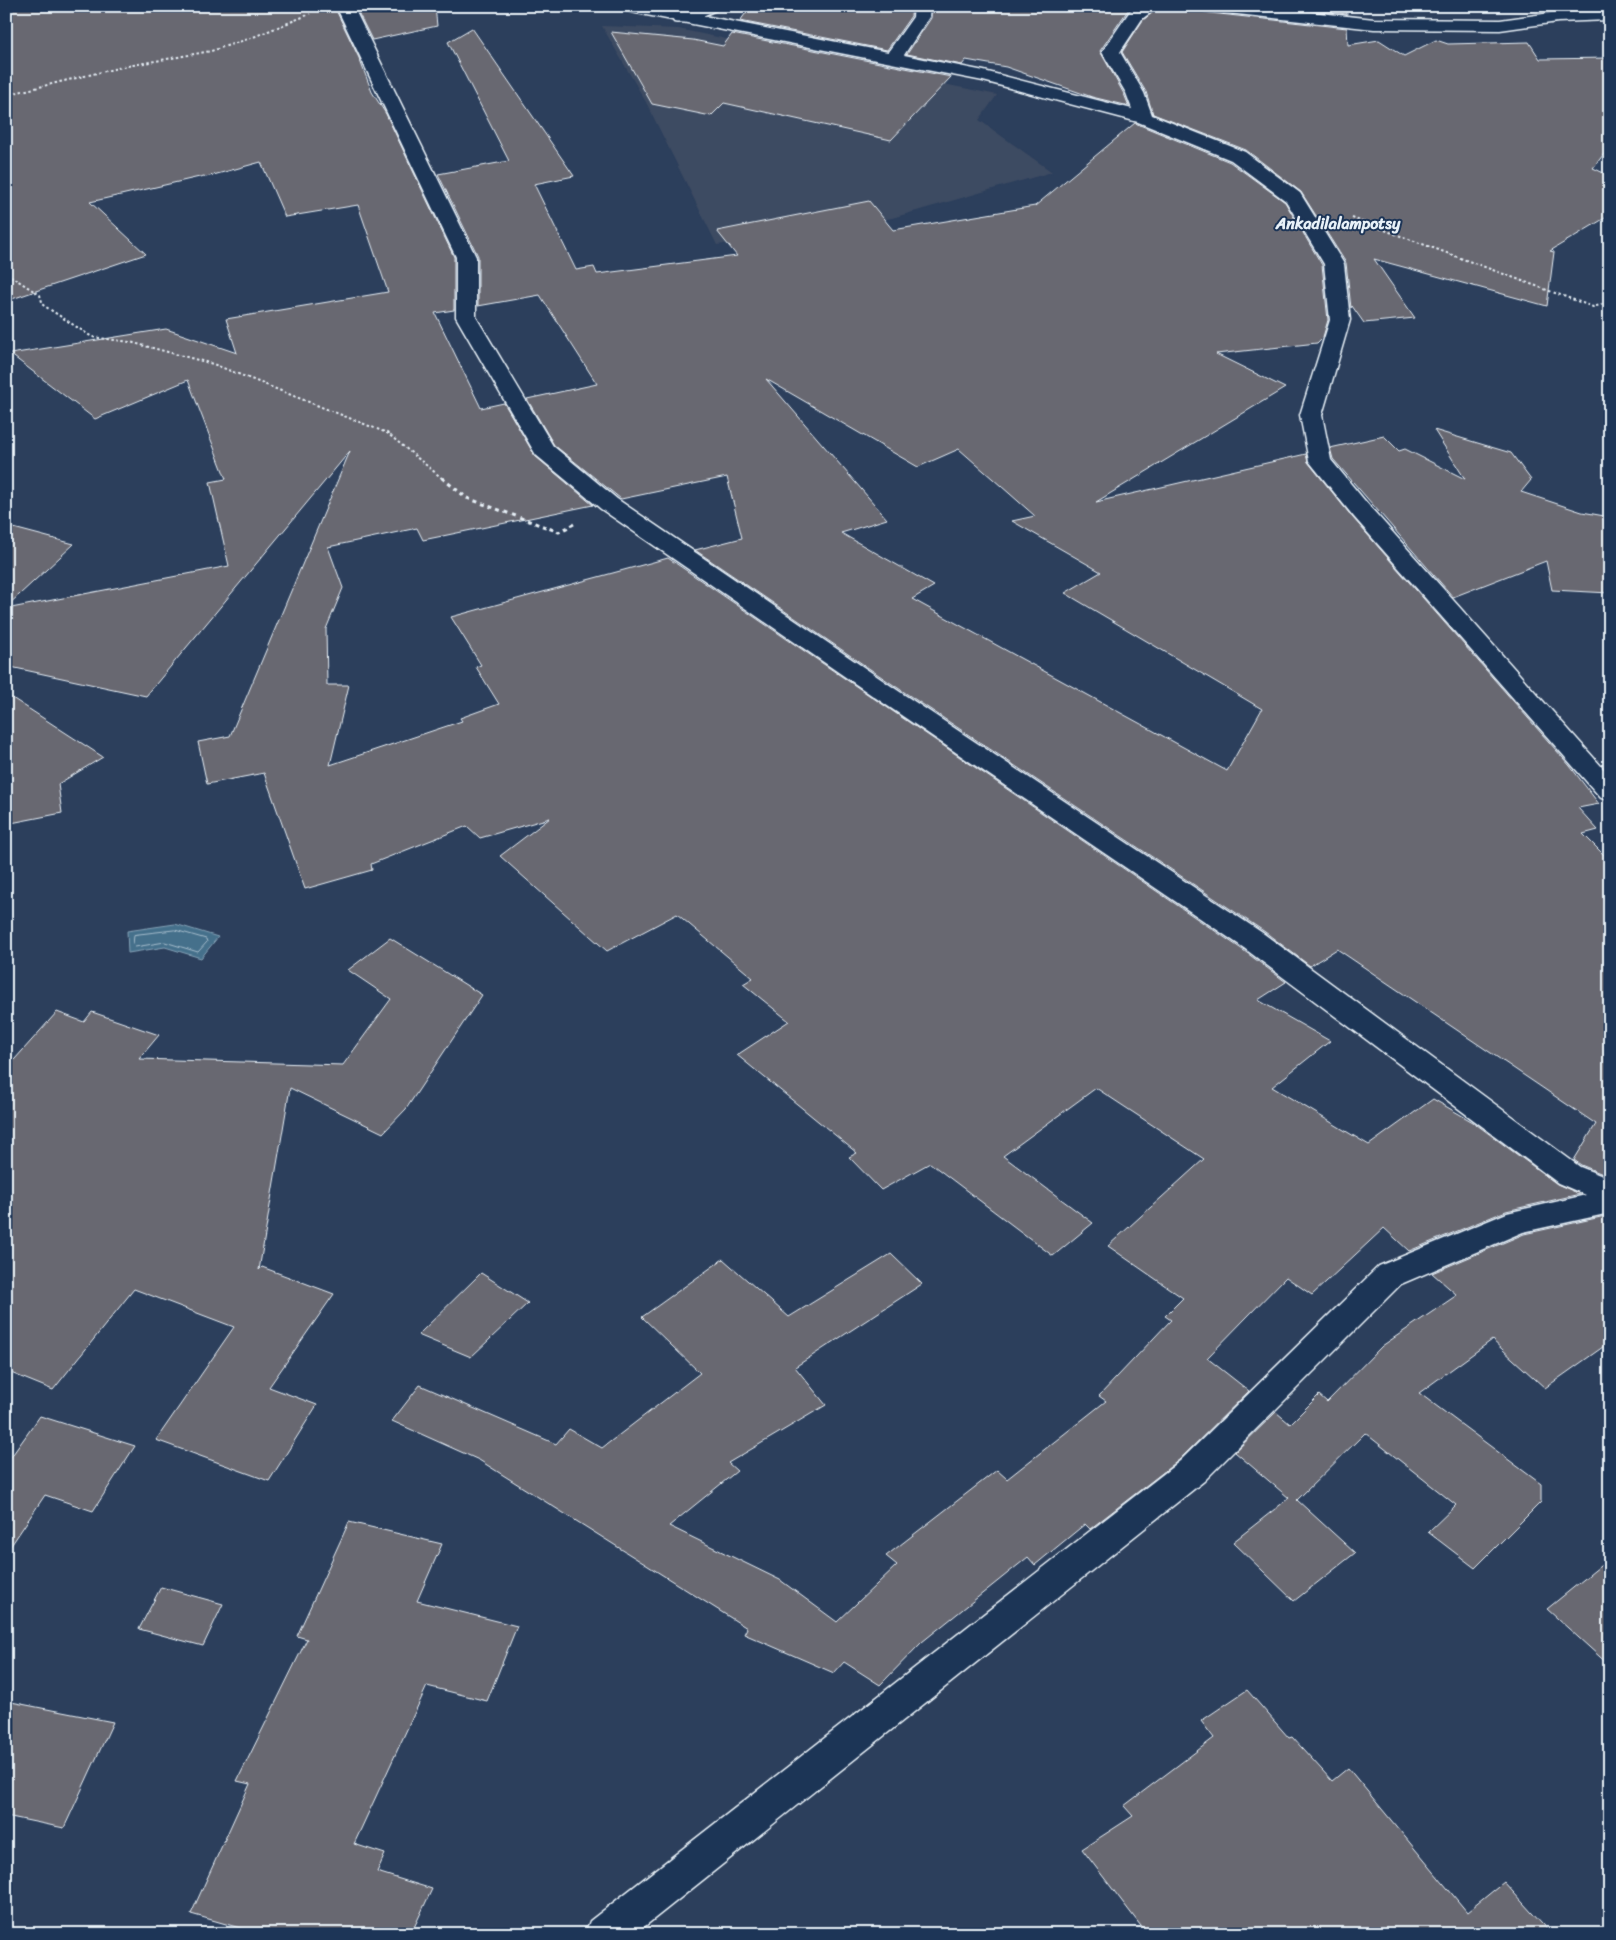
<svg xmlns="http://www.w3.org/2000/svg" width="1616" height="1940" font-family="Sriracha,sans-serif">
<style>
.built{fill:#3e4b62}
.water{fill:#446f8b;stroke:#86a3b7}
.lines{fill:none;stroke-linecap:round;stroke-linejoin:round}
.shore{stroke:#a6bdcc;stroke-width:1}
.building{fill:#686771;stroke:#e8f1f8;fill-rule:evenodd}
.lane-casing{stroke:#e8f1f8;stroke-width:3}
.street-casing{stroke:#e8f1f8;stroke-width:3}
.path-far1{stroke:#e8f1f8;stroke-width:2;stroke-dasharray:2.5 2.5;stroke-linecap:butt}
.path{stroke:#e8f1f8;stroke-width:3;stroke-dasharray:4 4;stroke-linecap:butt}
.lane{fill:#1d3557;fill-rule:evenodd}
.street{fill:#1d3557;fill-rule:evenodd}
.labels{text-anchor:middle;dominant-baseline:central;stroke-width:4;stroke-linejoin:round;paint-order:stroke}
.far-district-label{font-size:16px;font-weight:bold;fill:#e8f1f8;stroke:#1d3557}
</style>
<rect width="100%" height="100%" fill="#2c3f5c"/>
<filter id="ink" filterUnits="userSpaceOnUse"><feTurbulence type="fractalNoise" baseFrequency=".02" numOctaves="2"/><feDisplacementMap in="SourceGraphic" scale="10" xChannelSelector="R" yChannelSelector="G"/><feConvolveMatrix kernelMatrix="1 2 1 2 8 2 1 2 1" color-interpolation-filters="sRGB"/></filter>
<g filter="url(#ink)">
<!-- built -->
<path class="built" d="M602,26l76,3 319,66 -18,25 73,52 -160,46 -175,27 -71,-143z"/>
<!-- water -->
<path class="water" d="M175,924l43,13 -17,21 -36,-11 -37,6 -1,-22z"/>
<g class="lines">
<!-- shore -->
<path class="shore" d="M175,930l31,9 1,3 -9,10 -33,-10 -30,5 -2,-2 1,-10z"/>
</g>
<!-- building -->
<path class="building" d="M6,6h328l25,52 13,34 14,22 68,143v53l-19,3 46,95 23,-5 31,53 58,49 -170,35 -6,-12 -89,19 15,41 -17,41 1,56h22l-19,80 132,-44 -2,-3 39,-14 -23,-37 5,-2 -30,-48 217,-59 575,392 43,32 -28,18 72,41 -58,46 97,58 64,-46 40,23 84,62 23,10 -74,17 -97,40 -25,-23 -72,67 -26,-18 -79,81 42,33 -70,69 -89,69 -5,-5 -50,41 -7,-8 -106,85 -42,43 -36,-23 -10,11 -90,-39 3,-6 -268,-168 -87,-39 28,-36 136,59 13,-15 33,19 98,-75 -58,-56 81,-58 66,58 102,-63 31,30 -127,83 31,38 -98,58 9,8 -68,55 111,54 57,42 60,-57 -11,-9 111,-86 10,9 99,-78 -7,-5 72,-76 -6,-4 18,-18 -75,-52 96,-87 -108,-71 -93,68 90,67 -40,33 -123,-93 -49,27 -32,-33 8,-4 -120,-98 52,-34 -46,-37 10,-6 -76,-64 -70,37 -107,-95 50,-38 -70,20 -13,-12 -96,38 1,6 -67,19 -41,-116 -57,11 -9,-42 32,-6 120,-285 -204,245 -140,-30v-57l223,-43 -19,-84 16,-3 -38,-99 -93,39 -85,-65 156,-25 71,24 -11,-34 162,-27 -30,-87 -73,12 -24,-55 -55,15 -2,-1 -114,26 56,52 -140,47z
M355,6h80l2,20 -65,14z
M751,6h161l-1,10 -24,34 -147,-29z
M932,6h203l-7,4 -28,41 24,43 5,12 -37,-9 -86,-30 -40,-7 -4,5 -55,-11 24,-36z
M1161,6h31l9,2 3,4 6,1 137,15 1,17 31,-5 25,16 32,-16 12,4 81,-2 11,17 70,-1v88l-17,22 17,8v39l-60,36 4,1 -7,54 -173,-47 41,59 -51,5 -12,-17 -1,2 -5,-45 -45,-71 -55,-42 -93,-36 -7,-22 -24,-40 21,-32z
M1277,6h69l1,8z
M472,28l102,148 -40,8 42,86 18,-3 3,7 140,-18 -20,-25 152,-30 24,29 142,-24 100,-83 95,39 55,40 37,63 6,55 -5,17 -6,6 -101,11 69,34 -189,114 210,-48 2,8 45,56 217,248 29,38 -21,4 20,22 -15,4 27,27v316l-29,-12 -7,-5 22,-36 -259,-175 -27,17 -45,-34 -370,-246 -200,-136 47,-12 -15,-61 -106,22 -67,-54 -27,-46 70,-15 -57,-89 -62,11v-50l-40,-82 71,-13 -61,-119zM766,379l152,88 41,-18 76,67 -23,5 89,51 -36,21 197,116 -35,62 -315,-172 22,-13 -93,-53 46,-14z
M611,32l82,8 30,6 9,-12 219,43 -60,63 -167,-37 -13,13 -59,-12z
M1434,430l77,23 20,27 -10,12 61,20 28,5v76l-58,-3 -6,-29 -93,36 -120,-138 -3,-11 54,-12 15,15 6,-2 60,30z
M6,526l68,18 -68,63z
M6,694l97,63 -45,27 4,29 -56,11z
M390,938l92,57 -76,114 -23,24 -93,-45 -31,182 3,-3 72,27 -65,93 48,18 -48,76 -113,-41 78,-113 -100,-38 -81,101 -47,-19v-302l51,-57 27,10 8,-10 67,23 -20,24 204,6 48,-66 -43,-29z
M1610,1215v127l-65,46 -53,-48 -73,53 122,91v18l-66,66 -47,-36 28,-27 -91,-72 -68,67 58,53 -61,48 -61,-59 56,-44 -54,-46 41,-40 14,12 29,-29 8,7 55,-56 75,-51 -25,-22 92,-39z
M481,1273l47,30 -57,54 -53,-22z
M40,1416l95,30 -42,65 -48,-16 -39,58v-89z
M349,1522l93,22 -25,57 100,25 -30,75 -60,-15 -73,158 31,10 -8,18 55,17 -21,45h-150l-70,-20 59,-130 -13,-3 70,-142 -10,-3z
M1610,1558v108l-63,-57z
M161,1587l62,17 -20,42 -64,-17z
M1247,1690l42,48 3,-1 40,44 16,-13 119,144 37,-30 47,52h-404l-65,-85 51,-33 -9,-10 90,-68 -13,-17z
M6,1701l107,21 -49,106 -58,-12z"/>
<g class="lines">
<!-- lane casing -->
<g class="lane-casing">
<path id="lane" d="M695,6h23l-2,4c-12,5 -29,15 -42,12l-2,-4 2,-4z"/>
</g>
<!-- street casing -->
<g class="street-casing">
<path id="street" d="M336,6h17l123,251v60l77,129 64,53 277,189 370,246 316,233 30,12v34l-87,19 -122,52 -197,197 -569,453h-50l5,-13 590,-460 199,-195 128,-53 79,-18 -28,-12 -314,-235 -368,-250 -275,-189 -65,-54 -80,-138v-60z
M618,6h35l235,46 25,-35 1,-11h16l-1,11 -25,38 80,16 148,38 -6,-16 -24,-41 28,-41 9,-5h20l-17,13 -22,33 24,41 8,22 93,37 55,41 44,71 6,56 -28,95 9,45 39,47 240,269v24l-9,-2 -247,-281 -45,-56 -9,-46 30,-95 -6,-56 -38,-63 -55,-41 -93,-38 -155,-41 -357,-70 -6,-1z
M1202,6h56l116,13 126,1 58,-8 52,-2v10l-52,2 -58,8 -126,-1 -164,-18 -6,-1z"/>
</g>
<!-- path-far1 -->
<path class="path-far1" d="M6,95l116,-28 89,-16 40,-13 59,-24
M1352,218l241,89 17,-5
M6,273l34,22 3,10 49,32 38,5 83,22 174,69 56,46"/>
<!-- path -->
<path class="path" d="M442,478l25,20 92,34 15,-8"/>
<!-- lane -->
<use href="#lane" class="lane"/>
<!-- street -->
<use href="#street" class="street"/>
</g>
</g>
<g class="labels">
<!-- far-district labels -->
<g class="far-district-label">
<text x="1338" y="223">Ankadilalampotsy</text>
</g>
</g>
<!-- margin -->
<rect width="1616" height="1940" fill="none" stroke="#1d3557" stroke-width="25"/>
<rect x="12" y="12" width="1591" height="1915" fill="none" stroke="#e8f1f8" stroke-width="2" filter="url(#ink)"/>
</svg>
